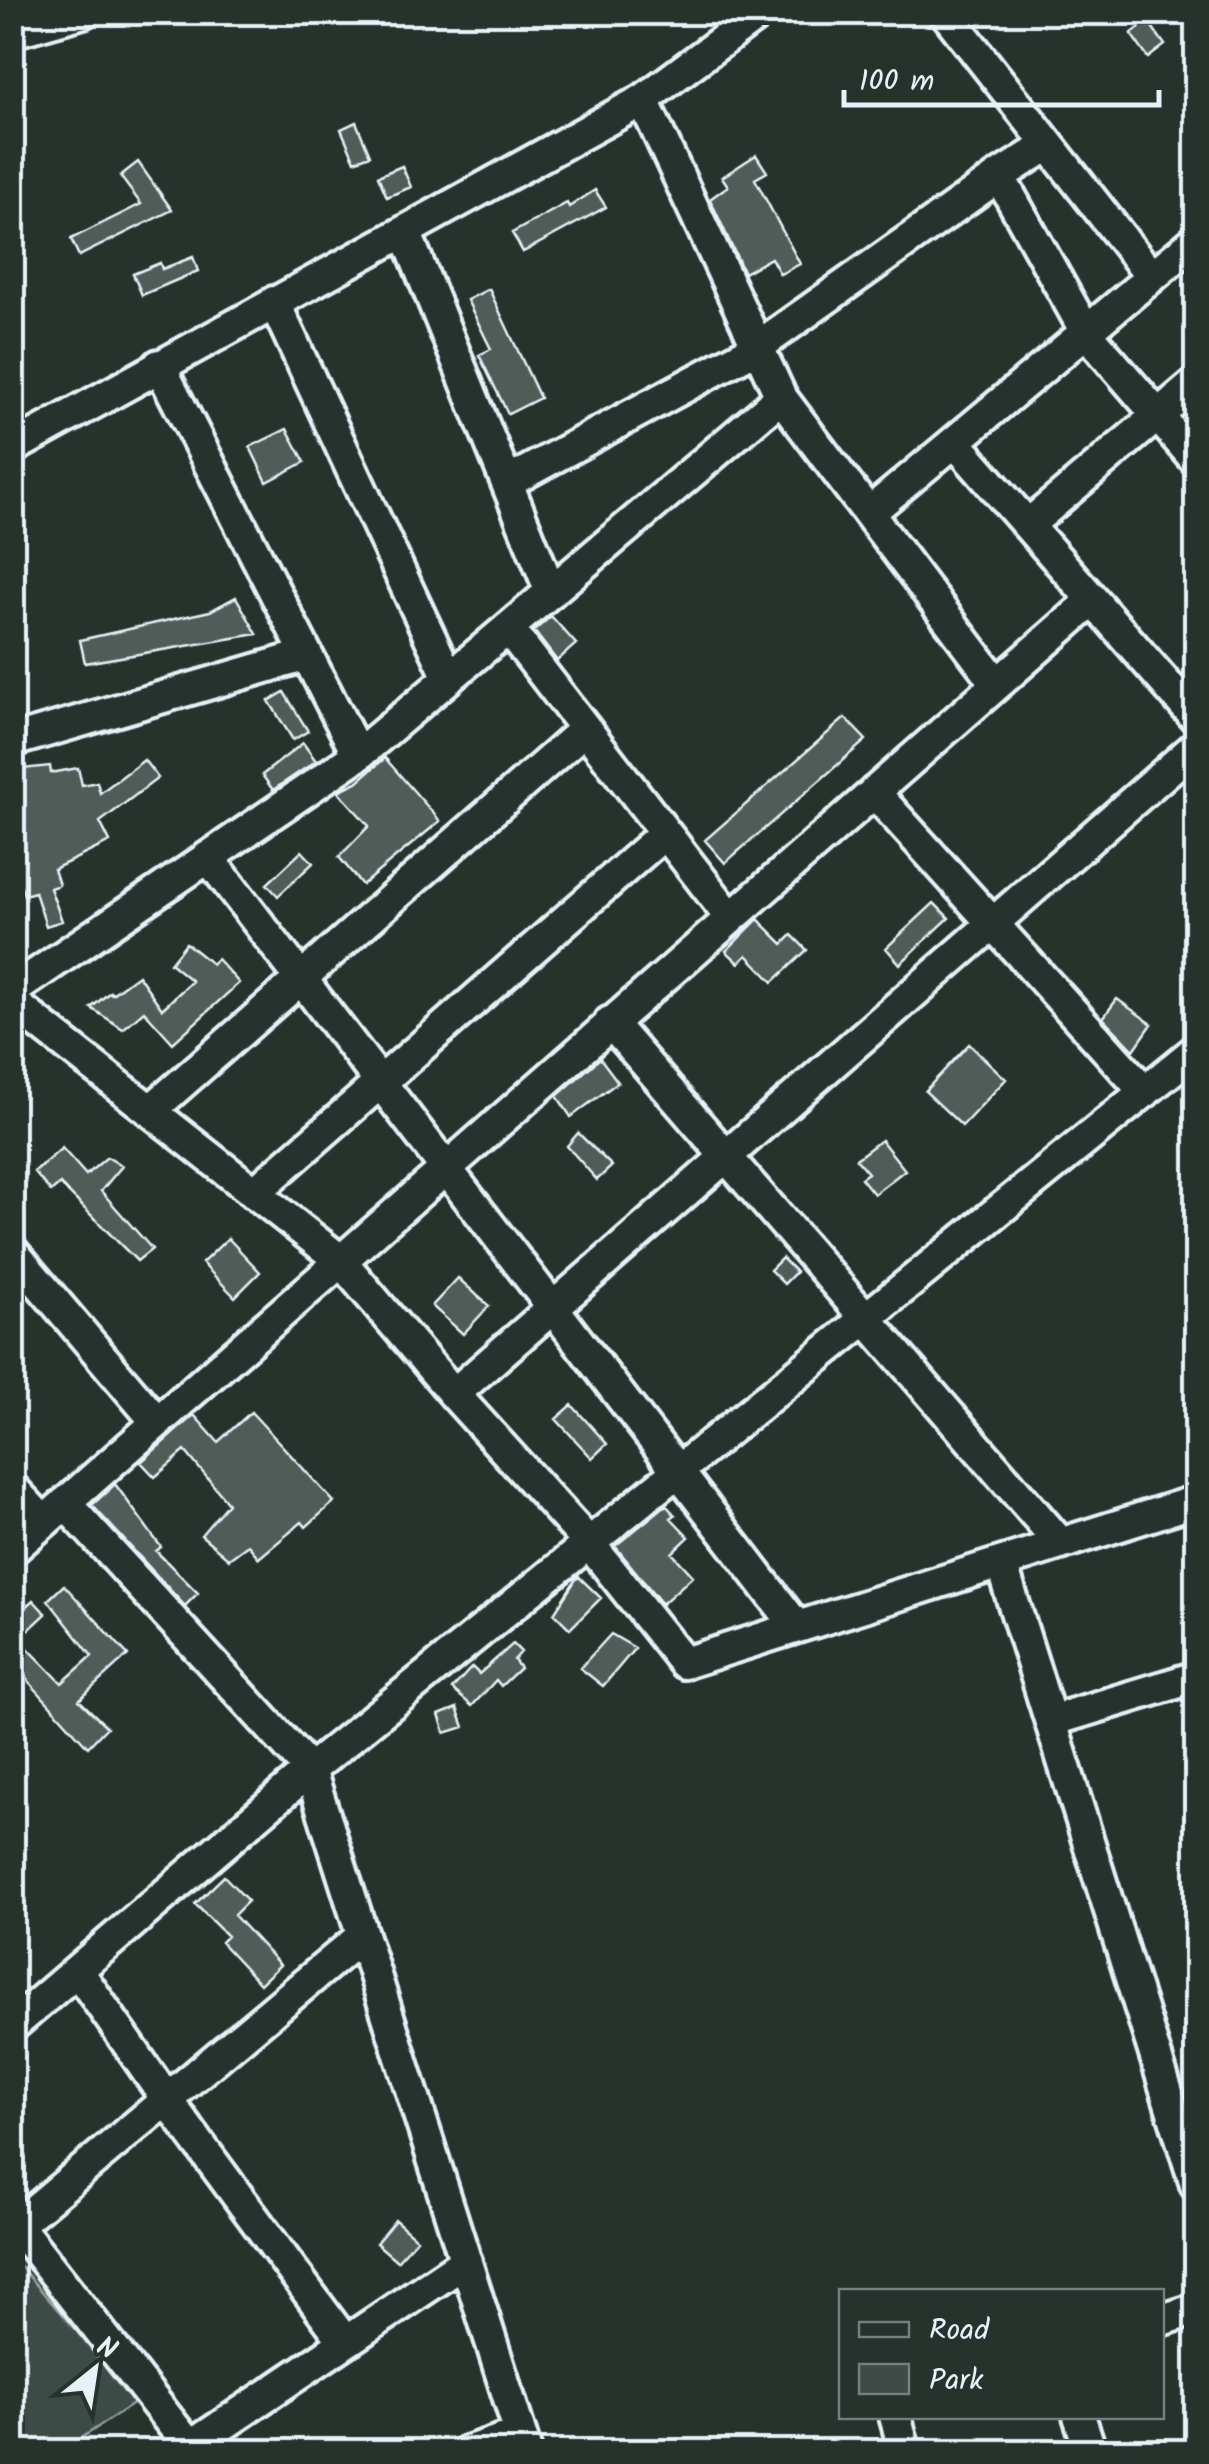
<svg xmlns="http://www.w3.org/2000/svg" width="1209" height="2464" font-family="Kalam,sans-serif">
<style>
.green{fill:#3e4b47;stroke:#939ea0;stroke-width:2.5}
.building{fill:#505c59;stroke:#e8f1f8;stroke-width:2.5}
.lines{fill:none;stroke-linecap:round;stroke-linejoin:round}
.minor-casing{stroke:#e8f1f8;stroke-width:38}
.minor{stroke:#26332d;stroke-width:30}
</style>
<rect width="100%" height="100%" fill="#26332d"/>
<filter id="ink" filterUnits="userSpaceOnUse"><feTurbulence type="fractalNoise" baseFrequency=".01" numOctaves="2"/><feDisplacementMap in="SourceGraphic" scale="20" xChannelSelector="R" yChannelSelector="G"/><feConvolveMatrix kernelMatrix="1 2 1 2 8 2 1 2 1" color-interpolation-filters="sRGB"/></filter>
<g filter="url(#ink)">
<!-- green -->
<path class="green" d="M12,2257l125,144 -75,50h-49z"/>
<!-- building -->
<path class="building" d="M1148,21l17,24 -17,13 -17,-24z
M356,122l14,33 -15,6 -14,-32z
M756,155l11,17 -12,7 45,85 -20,10 -9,-16 -27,15 -34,-74 18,-13 -6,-9z
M138,162l34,48 -93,46 -8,-17 70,-35 -21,-28z
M402,166l9,21 -24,10 -9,-21z
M595,190l11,17 -83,45 -11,-19 55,-30 2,4z
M193,257l5,14 -56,24 -9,-21 27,-11 2,6z
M489,289l51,109 -32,16 -29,-59 12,-6 -24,-49z
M287,429l18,33 -38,20 -17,-35z
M236,597l21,37 -172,29 -5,-23 130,-29z
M551,616l25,28 -19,17 -23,-30z
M284,692l24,39 -15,9 -24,-39z
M845,718l21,22 -141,123 -20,-23z
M303,743l13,18 -43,29 -11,-15z
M385,758l55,63 -78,64 -23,-28 30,-31 -31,-35 19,-9z
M144,760l14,18 -58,44 10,20 -56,27 5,16 -9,3 12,33 -16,5 -11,-34 -11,3 -9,-24 -3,-101 38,-4 1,7 27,-5 4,17 15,-3 3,11z
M302,851l11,12 -35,33 -11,-12z
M934,903l15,15 -49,46 -14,-16z
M758,919l25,25 9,-9 15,15 -34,32 -26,-27 -8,8 -13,-12z
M186,943l26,21 5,-5 22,24 -66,60 -29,-32 -21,18 -32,-21 19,-16 2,2 26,-19 24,34 30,-28 -22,-18z
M1117,999l35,25 -18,26 -31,-32z
M969,1044l37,35 -44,47 -37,-35z
M600,1058l18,24 -47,35 -14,-21z
M578,1133l34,33 -15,14 -30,-34z
M881,1140l24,30 -31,24 -13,-16 7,-5 -12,-14z
M62,1148l24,27 21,-18 15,9 -21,25 51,58 -15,12 -77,-77 -9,8 -17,-20z
M228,1238l32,34 -25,25 -33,-34z
M782,1258l14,14 -12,12 -14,-14z
M458,1278l31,28 -26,28 -31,-28z
M572,1405l35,39 -15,14 -36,-39z
M251,1412l83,90 -28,25 -4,-5 -43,36 -11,-13 -19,14 -28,-24 27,-32 -43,-52 -30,26 -14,-15 53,-47 24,27z
M115,1484l46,63 -5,4 42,42 -13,13 -93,-101z
M666,1505l9,10 -4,3 18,19 -17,16 21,23 -31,28 -47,-58z
M578,1576l23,22 -31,31 -16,-16z
M64,1585l64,70 -49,45 28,27 -19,20 -76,-84v-44l21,-19 13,14 -27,25 43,44 30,-27 -44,-56z
M611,1634l24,14 -32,38 -23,-18z
M513,1644l8,8 -7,8 6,8 -19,18 -5,-6 -24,26 -20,-17 20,-22 7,7z
M457,1708l7,19 -19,6 -6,-18z
M224,1876l24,25 -14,14 46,50 -20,19 -39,-42 6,-6 -32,-32z
M395,2220l22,19 -20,22 -21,-18z"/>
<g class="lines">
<!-- minor casing -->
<g class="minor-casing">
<path id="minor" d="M945,12l207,265
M12,32l71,-20
M643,100l138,297 216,287
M999,176l87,156 110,128
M405,231l146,361
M274,302l175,376
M159,365l199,390
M955,442l241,276
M12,448l631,-348 118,-88
M508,482l248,-134 243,-172 49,-31
M869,513l327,-273
M1028,525l168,-142
M508,628l222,289
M12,741l295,-86
M874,792l271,300
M208,857l589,770
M12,991l346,-236 423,-358
M12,1002l328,258 114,134 135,149 95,120 512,-162
M610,1022l451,522
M150,1111l435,-382
M254,1193l411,-360
M12,1251l144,170
M454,1394l742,-648
M12,1488l32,34
M65,1503l245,267 216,682
M12,1550l1081,-950
M1001,1563l195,622
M1051,1721l145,-44
M77,1970l90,130 178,242
M12,2026l298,-256 886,-720
M12,2219l182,233
M17,2225l345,-289
M1162,2320l34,-11
M895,2416l10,36
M1079,2416l12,36
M190,2447l276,-186
M466,2452l54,-18"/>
</g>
<!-- minor -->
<use href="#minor" class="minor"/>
</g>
</g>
<!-- margin -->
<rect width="1209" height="2464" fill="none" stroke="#26332d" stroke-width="50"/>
<rect x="25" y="25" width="1159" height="2414" fill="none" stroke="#e8f1f8" stroke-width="4" filter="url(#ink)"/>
<!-- legend -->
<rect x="839" y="2289" width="325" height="130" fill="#26332d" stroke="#747f7e" stroke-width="2.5"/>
<rect x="859" y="2322" width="50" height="15" fill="#26332d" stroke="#747f7e" stroke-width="2.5"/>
<text x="929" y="2339" font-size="30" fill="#e8f1f8">Road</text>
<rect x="859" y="2364" width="50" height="30" fill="#3e4b47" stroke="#747f7e" stroke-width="2.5"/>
<text x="929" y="2389" font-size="30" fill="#e8f1f8">Park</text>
<!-- north arrow -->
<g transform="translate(95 2369) rotate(30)" stroke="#26332d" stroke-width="8" paint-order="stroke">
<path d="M0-8L18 38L0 25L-18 38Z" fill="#e8f1f8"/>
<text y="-15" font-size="28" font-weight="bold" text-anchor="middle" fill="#e8f1f8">N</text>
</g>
<!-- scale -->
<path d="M844 90v15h315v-15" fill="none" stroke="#e8f1f8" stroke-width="5"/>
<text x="859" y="90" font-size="30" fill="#e8f1f8" stroke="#26332d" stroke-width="8" paint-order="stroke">100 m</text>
</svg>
